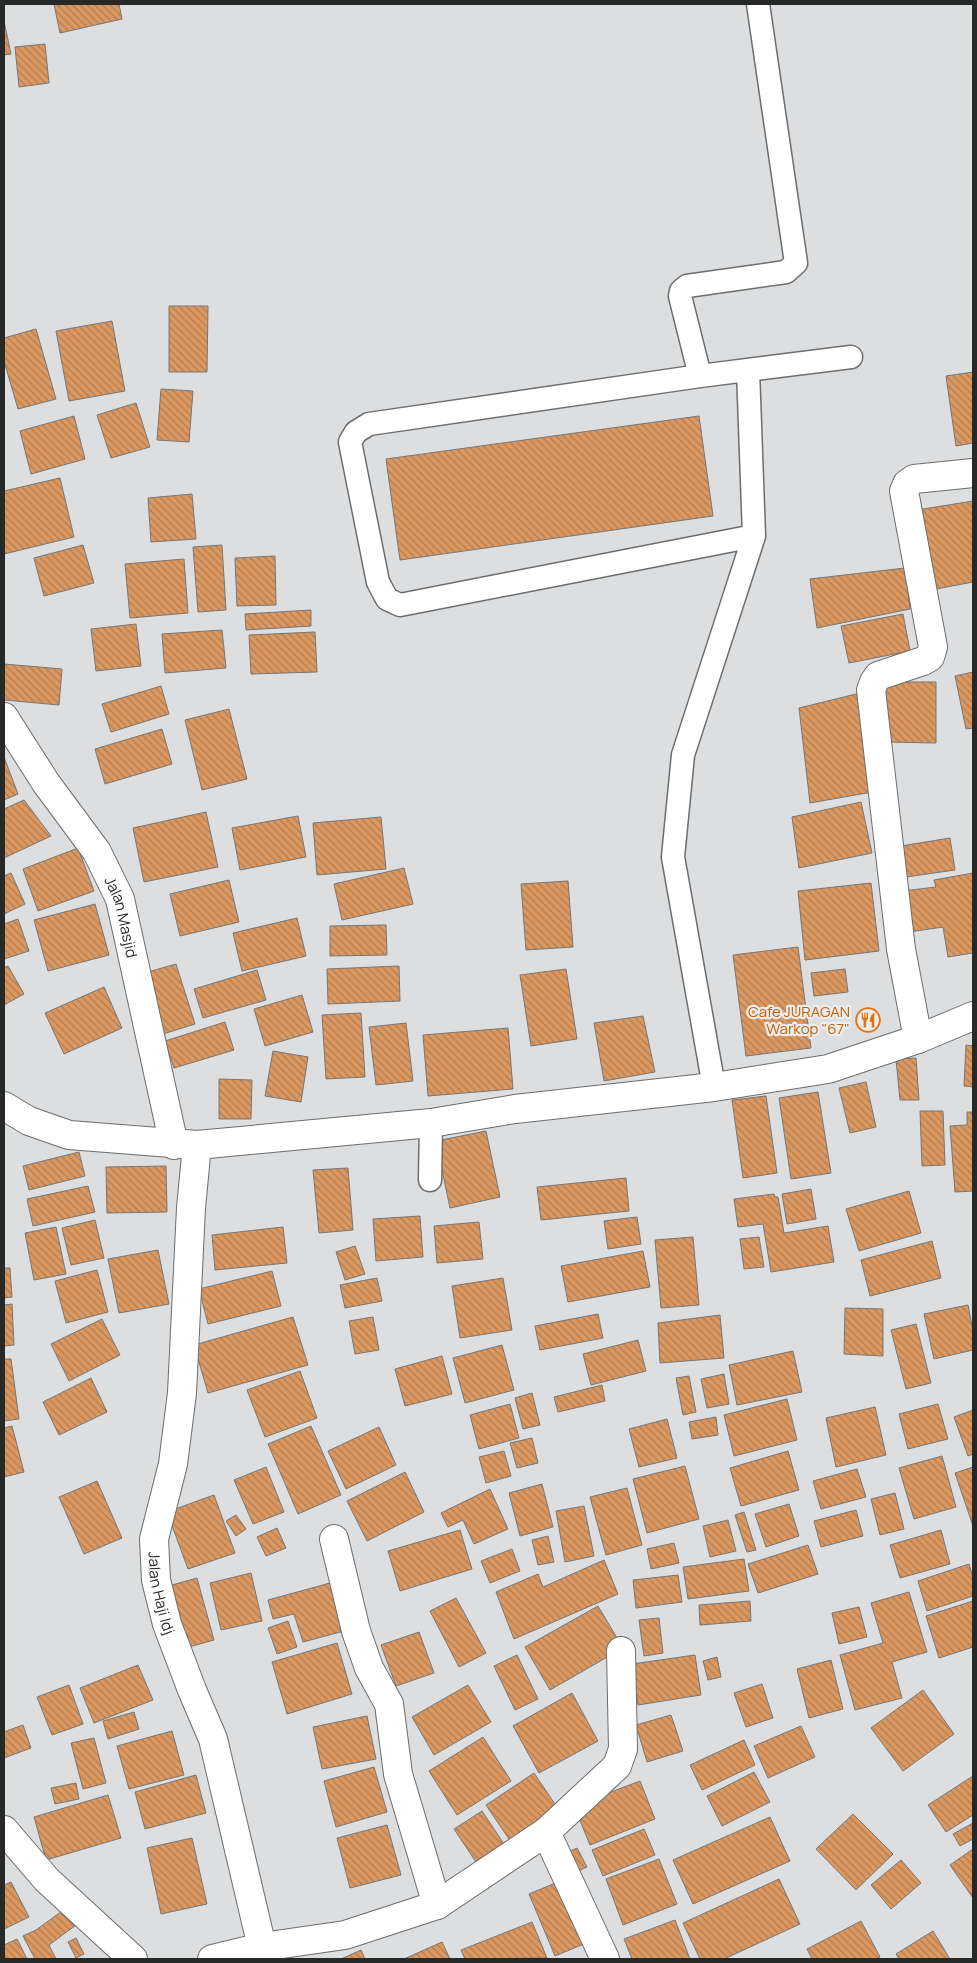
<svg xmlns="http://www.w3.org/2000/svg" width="977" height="1963" font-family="Manrope,sans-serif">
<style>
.building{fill:url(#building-back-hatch);stroke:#777675}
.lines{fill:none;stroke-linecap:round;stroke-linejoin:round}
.service-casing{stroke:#6b6d6e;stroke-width:25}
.minor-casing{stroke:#6b6d6e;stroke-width:30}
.service{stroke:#fff;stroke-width:22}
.minor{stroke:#fff;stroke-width:28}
.labels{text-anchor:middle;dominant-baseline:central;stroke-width:4.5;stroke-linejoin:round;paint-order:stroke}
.street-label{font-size:15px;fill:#272828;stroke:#eaeced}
.food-label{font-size:15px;fill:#c56008;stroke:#eaeced;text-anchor:end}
</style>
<defs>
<pattern id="building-back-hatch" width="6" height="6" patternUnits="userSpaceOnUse" patternTransform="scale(1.25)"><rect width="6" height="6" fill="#db9861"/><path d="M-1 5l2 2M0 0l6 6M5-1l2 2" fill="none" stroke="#b27c50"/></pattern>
</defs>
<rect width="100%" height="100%" fill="#dddee0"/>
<!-- building -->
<path class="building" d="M54,4h65l3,15 -62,14z
M4,21l7,33 -7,1z
M45,44l4,39 -30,4 -4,-40z
M169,306h39l-1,66h-38z
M112,321l13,70 -56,10 -13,-70z
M36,329l20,70 -38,10 -14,-48v-23z
M973,372v71l-17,3 -10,-70z
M161,389l32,2 -4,51 -32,-2z
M136,403l14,44 -39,11 -14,-43z
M74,416l11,43 -54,15 -11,-43z
M699,416l14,100 -313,44 -14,-101z
M60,478l14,59 -70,17v-63z
M192,494l4,45 -45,3 -3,-44z
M973,501v81l-42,8 -14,-80z
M83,545l11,38 -50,13 -10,-38z
M222,545l4,65 -28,2 -5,-65z
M275,556l1,49 -39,1 -2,-48z
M184,559l4,54 -58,5 -5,-54z
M905,568l5,41 -93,19 -7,-49z
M311,610v16l-65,4 -1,-16z
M903,614l7,37 -61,12 -8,-37z
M136,624l5,42 -45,5 -5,-42z
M222,630l4,38 -61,5 -3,-39z
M315,632l2,40 -66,2 -2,-39z
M4,664l58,5 -3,36 -55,-5z
M973,672v56l-7,1 -11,-53z
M885,682h51v61l-51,-1z
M161,686l8,28 -58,18 -9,-28z
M860,693l18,98 -68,12 -11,-95z
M229,709l18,70 -45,11 -17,-70z
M162,729l10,35 -67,20 -10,-35z
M4,757l14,37 -14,6z
M24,800l27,36 -47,22v-49z
M861,802l11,51 -73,15 -7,-51z
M206,812l12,55 -74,15 -11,-54z
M298,816l8,41 -66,13 -8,-42z
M381,817l5,52 -69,6 -4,-52z
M950,838l5,32 -49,7 -5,-31z
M78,848l16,43 -56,20 -15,-42z
M404,868l9,36 -71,16 -8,-36z
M11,873l14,31 -21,10v-38z
M973,873v80l-25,4 -5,-30 -34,5 -6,-41 33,-4 -2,-7z
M229,880l10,42 -59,14 -10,-42z
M568,881l5,66 -47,3 -5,-66z
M871,883l8,68 -74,9 -7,-69z
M95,904l14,51 -61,16 -14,-51z
M297,918l9,38 -64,15 -9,-38z
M18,919l11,32 -25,8v-35z
M386,925l1,30 -57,1v-30z
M798,947l13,101 -65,8 -13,-101z
M176,964l19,60 -35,11 -19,-61z
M8,966l16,28 -20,11v-37z
M399,966l1,35 -72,3 -1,-35z
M566,969l11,70 -46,7 -11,-71z
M845,969l3,23 -34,4 -3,-23z
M257,970l9,30 -63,18 -9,-29z
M104,987l18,41 -58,26 -19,-41z
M302,995l11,37 -48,14 -11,-37z
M361,1013l4,64 -39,2 -4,-64z
M643,1016l12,56 -51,9 -10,-58z
M225,1022l9,28 -60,18 -9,-27z
M406,1023l7,58 -37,4 -7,-58z
M508,1028l5,61 -85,7 -5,-61z
M966,1045l7,1v41l-9,-1z
M273,1051l35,6 -7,45 -36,-6z
M916,1058l3,42h-19l-4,-41z
M219,1079l33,1 -1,39h-32z
M866,1082l10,45 -26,6 -11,-45z
M818,1092l13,81 -40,6 -12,-81z
M766,1096l11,77 -34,5 -11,-78z
M920,1111h23l2,54 -23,1z
M967,1112h6v79l-18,1 -5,-66 17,-1z
M486,1131l14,66 -50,11 -14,-67z
M79,1152l6,24 -56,14 -6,-24z
M166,1166l1,46 -60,1 -1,-46z
M348,1168l5,62 -34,3 -6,-63z
M626,1178l3,33 -88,9 -4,-33z
M88,1186l7,26 -62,14 -6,-27z
M811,1189l5,30 -29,5 -5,-30z
M909,1191l12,42 -62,18 -13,-42z
M774,1194l1,3h3l6,36 44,-7 6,36 -63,10 -8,-48 -25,3 -4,-28z
M420,1216l3,41 -47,4 -3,-42z
M637,1217l4,27 -33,5 -4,-28z
M95,1220l9,38 -33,7 -9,-37z
M479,1222l4,37 -46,4 -3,-37z
M56,1227l10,47 -32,6 -9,-47z
M283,1227l4,36 -72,7 -3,-35z
M693,1237l6,68 -38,3 -6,-68z
M759,1237l5,30 -20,2 -4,-30z
M932,1241l9,37 -71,18 -9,-36z
M355,1246l10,28 -20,6 -9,-28z
M158,1250l11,54 -50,9 -11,-54z
M643,1251l7,36 -82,15 -7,-36z
M4,1268h6l2,29 -8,1z
M97,1270l11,42 -42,11 -11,-42z
M272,1271l9,35 -73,18 -9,-35z
M377,1278l5,23 -37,7 -5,-23z
M503,1278l9,52 -52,8 -8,-52z
M12,1304l2,41 -10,1v-41z
M968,1305l5,26v19l-39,9 -10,-45z
M845,1308l38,1v47l-39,-2z
M598,1314l5,24 -63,12 -5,-24z
M720,1315l4,43 -64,5 -2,-40z
M293,1317l15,48 -100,28 -14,-48z
M373,1317l6,33 -24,4 -6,-33z
M102,1319l18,36 -51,26 -18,-37z
M916,1324l15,59 -25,6 -15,-59z
M638,1340l8,31 -55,14 -8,-31z
M502,1345l12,45 -49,13 -12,-45z
M793,1351l9,41 -65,13 -8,-40z
M442,1356l10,38 -47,12 -10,-37z
M4,1359h7l8,60 -15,2z
M300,1371l17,47 -52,19 -18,-47z
M724,1374l5,30 -22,4 -6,-29z
M689,1376l7,36 -13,3 -7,-37z
M91,1378l16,34 -48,23 -16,-33z
M602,1385l3,16 -47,11 -4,-15z
M532,1393l8,32 -17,4 -8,-31z
M787,1399l10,41 -63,16 -10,-41z
M510,1404l9,34 -40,11 -9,-34z
M938,1404l10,35 -40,10 -9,-35z
M875,1407l11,48 -50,12 -10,-49z
M973,1410v44l-5,2 -14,-39z
M716,1417l2,18 -26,4 -3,-17z
M667,1419l10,39 -38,9 -10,-38z
M12,1426l12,46 -20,5v-49z
M311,1426l30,69 -43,19 -30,-70z
M379,1427l17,38 -50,24 -18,-38z
M532,1438l6,25 -21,5 -7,-25z
M504,1451l7,25 -25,7 -7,-26z
M788,1451l11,39 -58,16 -11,-38z
M942,1456l14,51 -42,12 -15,-51z
M685,1466l14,53 -52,14 -14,-54z
M266,1467l18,45 -31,12 -19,-44z
M973,1467v59l-18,-53z
M857,1469l9,28 -45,12 -8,-28z
M405,1472l19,40 -57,29 -20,-40z
M97,1481l25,57 -38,16 -25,-57z
M542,1484l11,43 -33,9 -11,-43z
M627,1488l15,57 -36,10 -16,-58z
M490,1489l18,40 -34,15 -11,-24 -15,7 -7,-14z
M895,1493l9,36 -24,6 -9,-36z
M214,1495l21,58 -47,16 -21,-57z
M789,1504l10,32 -33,11 -11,-33z
M584,1506l10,50 -29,6 -9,-51z
M856,1510l7,26 -42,11 -7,-26z
M744,1512l12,38 -9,2 -12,-37z
M236,1515l10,14 -10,7 -10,-15z
M728,1520l8,31 -26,6 -7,-31z
M277,1528l9,20 -20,8 -9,-19z
M460,1530l12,39 -72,22 -12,-40z
M941,1530l9,34 -50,14 -10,-33z
M548,1536l6,26 -16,3 -6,-25z
M674,1543l5,20 -28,6 -4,-20z
M808,1545l10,29 -60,19 -10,-29z
M512,1549l8,22 -30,12 -9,-22z
M744,1559l5,32 -61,8 -5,-32z
M604,1560l14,34 -104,45 -18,-47 42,-18 5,13z
M969,1564l4,14v18l-46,15 -9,-30z
M251,1573l11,48 -41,9 -11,-47z
M678,1575l4,27 -46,6 -3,-28z
M197,1578l17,62 -32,9 -17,-62z
M330,1583l14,48 -41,11 -9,-28 -21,5 -5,-19z
M909,1592l18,60 -35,10 10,36 -47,12 -15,-55 43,-12 -12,-40z
M456,1598l30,55 -27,14 -29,-56z
M750,1601l1,20 -51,4 -1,-20z
M973,1601v46l-34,11 -13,-42z
M598,1606l25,42 -73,42 -25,-43z
M859,1607l8,30 -28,7 -7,-31z
M659,1618l4,35 -19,3 -5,-36z
M288,1621l9,26 -20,7 -9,-26z
M419,1632l15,41 -38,13 -15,-41z
M337,1643l15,51 -65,20 -15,-52z
M517,1655l21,44 -23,11 -21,-44z
M695,1655l6,40 -63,10 -6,-41z
M717,1657l4,20 -13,3 -5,-19z
M831,1660l12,49 -34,9 -12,-49z
M138,1665l15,35 -59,23 -14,-35z
M762,1684l11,34 -27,9 -12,-34z
M69,1685l14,39 -31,11 -15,-38z
M468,1685l23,37 -57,33 -22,-38z
M923,1690l31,44 -51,37 -32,-43z
M572,1693l26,48 -59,32 -26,-47z
M134,1712l5,17 -31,10 -5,-18z
M671,1715l12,36 -36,11 -11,-37z
M367,1716l9,43 -54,10 -9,-42z
M23,1725l8,23 -27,10v-26z
M801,1726l14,31 -47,21 -14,-32z
M172,1731l12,44 -55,14 -12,-43z
M483,1737l28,44 -54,34 -28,-44z
M94,1738l12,45 -23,6 -12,-46z
M744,1740l11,25 -53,25 -12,-25z
M374,1767l13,45 -51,15 -12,-46z
M754,1772l16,30 -48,24 -15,-30z
M534,1773l27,40 -48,32 -27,-40z
M196,1775l10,38 -61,16 -10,-37z
M973,1776v39l-27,17 -18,-27z
M640,1781l15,38 -65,26 -16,-39z
M76,1783l3,16 -24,5 -4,-16z
M108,1795l13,43 -75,22 -12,-43z
M482,1811l26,39 -28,18 -26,-39z
M853,1814l40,40 -37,36 -40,-41z
M770,1817l20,44 -97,43 -20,-44z
M973,1823v16l-13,7 -7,-12z
M387,1825l14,50 -51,13 -13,-50z
M644,1829l11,26 -52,21 -11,-26z
M192,1838l15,66 -46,10 -14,-66z
M577,1848l10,19 -15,7 -10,-19z
M973,1849v49l-23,-33z
M659,1859l18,45 -54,21 -17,-46z
M901,1860l20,23 -30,26 -20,-24z
M565,1879l26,62 -36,15 -26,-62z
M779,1879l21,45 -76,35h-24l-17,-36z
M11,1882l18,35 -25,12v-44z
M65,1909l11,16 -27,20 7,14h-21l-12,-23 13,-6z
M675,1920l15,39h-58l-8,-20z
M861,1921l19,36 -4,2h-64l-5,-10z
M532,1922l15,36 -82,1 -4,-9z
M933,1931l17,28h-51l-3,-5z
M76,1938l8,16 -8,4 -8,-16z
M17,1939l10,20h-23v-14z
M442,1942l8,17h-46z
M361,1950l4,9h-24z"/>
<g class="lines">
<!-- service casing -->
<g class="service-casing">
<path id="service" d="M700,376l-20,-80 1,-5 6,-5 99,-14 10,-9 -38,-259
M754,536l-354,69 -13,-6 -9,-17 -28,-140 6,-10 13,-8 331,-48 151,-19
M714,1087l-41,-230 10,-102 71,-219 -6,-166
M430,1180l1,-57"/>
</g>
<!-- minor casing -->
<g class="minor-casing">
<g id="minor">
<path id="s1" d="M4,717l42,66 51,69 23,47 54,246"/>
<path d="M918,1039l-17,-90 -30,-259 3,-8 4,-6 45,-15 7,-4 3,-10 -29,-156 3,-7 7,-5 59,-6"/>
<path d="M4,1106l25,15 40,14 128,10 234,-22 84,-14 199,-22 114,-18 90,-30 55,-23"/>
<path id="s2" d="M197,1145l-6,63 -9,185 -9,71 -19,75 2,41 11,44 25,66 21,49 49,208 -50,12"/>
<path d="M334,1539l22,92 13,37 20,36 9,70 39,131"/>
<path d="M4,1830l43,50 86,79"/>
<path d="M546,1832l59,127"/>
<path d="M262,1947l83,-12 92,-30 109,-73 71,-66 6,-17 -2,-98"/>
</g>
</g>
<!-- service -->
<use href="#service" class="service"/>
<!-- minor -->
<use href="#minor" class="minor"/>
</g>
<!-- icons -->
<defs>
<g id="restaurant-ring" transform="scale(1.25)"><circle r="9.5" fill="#eaeced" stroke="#e8710a" stroke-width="1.5"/><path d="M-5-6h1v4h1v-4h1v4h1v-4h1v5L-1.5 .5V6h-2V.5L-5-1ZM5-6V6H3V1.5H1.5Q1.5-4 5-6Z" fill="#e8710a"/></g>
</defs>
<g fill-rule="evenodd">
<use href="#restaurant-ring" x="868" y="1020"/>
</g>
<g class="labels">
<!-- street labels -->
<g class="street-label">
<text stroke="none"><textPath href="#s1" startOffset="234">Jalan Masjid</textPath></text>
<text stroke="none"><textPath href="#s2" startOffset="452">Jalan Haji Idj</textPath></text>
</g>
<!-- food labels -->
<g class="food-label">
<text x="850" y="1011">Cafe JURAGAN<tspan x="850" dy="17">Warkop "67"</tspan></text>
</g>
</g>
<!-- border -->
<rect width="977" height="1963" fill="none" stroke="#272828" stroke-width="10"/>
</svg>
